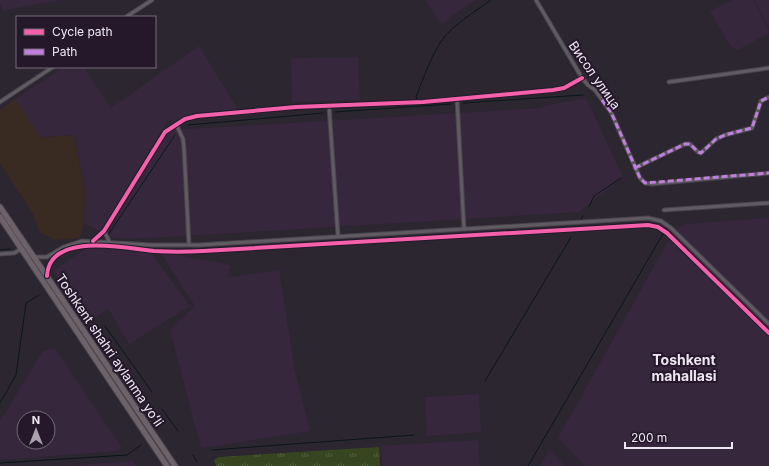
<svg xmlns="http://www.w3.org/2000/svg" width="769" height="466" font-family="Inter,sans-serif">
<style>
.commercial{fill:#392a22}
.built{fill:#36273d;fill-rule:evenodd}
.grass{fill:url(#grass-tufts)}
.lines{fill:none;stroke-linecap:round;stroke-linejoin:round}
.stream{stroke:#091719;stroke-width:1}
.minor-casing{stroke:#48434c;stroke-width:5}
.trunk-casing{stroke:#48434c;stroke-width:7}
.minor{stroke:#605b62;stroke-width:3}
.trunk{stroke:#6d6269;stroke-width:5}
.quiet{stroke:#c07fdc;stroke-width:3;stroke-dasharray:6 3;stroke-linecap:butt}
.cycleway-casing{stroke:#24182a;stroke-width:6}
.cycleway{stroke:#f560ab;stroke-width:4}
.labels{text-anchor:middle;dominant-baseline:central;stroke-width:4;stroke-linejoin:round;paint-order:stroke}
.street-label{font-size:13px;fill:#eee7f3;stroke:#24182a}
.neighbourhood-label{font-size:14px;font-weight:bold;fill:#eee7f3;stroke:#24182a}
</style>
<defs>
<pattern id="grass-tufts" width="24" height="20" patternUnits="userSpaceOnUse"><rect width="24" height="20" fill="#374620"/><path d="M3 7l-1-3M5 7V3M7 7l1-3M15 17l-1-3M17 17v-4M19 17l1-3" fill="none" stroke="#546141"/></pattern>
</defs>
<rect width="100%" height="100%" fill="#2c2630"/>
<!-- commercial -->
<path class="commercial" d="M15,99l26,38 33,-2 11,54 -1,34 -4,15 -24,2 -15,-7 -2,-2 -6,-17 -33,-51v-53z"/>
<!-- built -->
<path class="built" d="M0,0h62l-51,9 -7,3 -4,-7z
M425,0h51l-26,17 -8,8z
M732,0h21l16,30v3l-31,17 -8,-4 -20,-35z
M754,0h15v28z
M199,46l39,64 -45,3 -21,9 -1,-3 -3,1 -67,112 -17,-9 1,-34 -11,-54 -34,2 -25,-38 49,-32h20l27,41z
M358,57l2,43 -68,2 -1,-44z
M586,98l37,79 -44,35 -411,25 -46,2 -8,-1 -5,-3v-4l54,-92 9,-9 371,-22v-2z
M769,218v248h-184l-27,-28 117,-209 11,-5z
M87,248l63,4 40,54 -61,38 -21,-36 -21,16 -34,-53z
M160,252l71,13 -3,11 3,1 48,-7 16,101 15,60 -109,17 -31,-118 25,-24z
M55,348l67,100 -5,3 -117,9v-39l43,-70zM24,418h24v24h-24z
M479,394l2,38 -54,4 -2,-39z
M478,440l2,26h-98l-1,-20z
M549,450l16,16h-25z
M133,461l3,5h-70l66,-5z"/>
<!-- grass -->
<path class="grass" d="M379,447l1,19h-164l-2,-6 5,-3z"/>
<g class="lines">
<!-- stream -->
<path class="stream" d="M417,100l-1,-3c9,-22 18,-53 37,-69 12,-10 25,-19 38,-28
M463,103l120,-8
M335,112l116,-8
M188,125l135,-12
M589,207l5,-11 27,-18
M580,221l3,-5
M108,235l67,-100
M0,250l10,-1
M105,326l47,66
M485,381l86,-144
M0,403l16,-28 10,-72 13,-8
M162,409l16,22
M212,450l202,-15
M193,455l4,7
M0,463l127,-8 14,-10
M528,466l139,-239"/>
<!-- minor casing -->
<g class="minor-casing">
<path id="minor" d="M536,0l46,78 6,7 7,5 16,22 29,66 5,5 7,1 117,-11
M126,17l26,-17
M669,82l100,-14
M457,99l7,130
M0,102l53,-35
M329,106l9,130
M176,124l7,15 1,9 5,97
M635,168l50,-24h5l8,8 3,1 15,-14 9,-4 27,-7 9,-27 8,-4
M664,210l105,-7
M104,231l6,12
M93,241l11,-10 61,-99 20,-13 12,-3 99,-9 127,-5 130,-12 11,-2 18,-10
M0,254l14,-1 7,-4
M34,257h13l17,-10 18,-6 70,4h47l449,-27 13,3 10,7 98,96
M47,276c2,-45 79,-28 107,-25 16,1 33,1 49,0l445,-26 10,2 9,6 102,100"/>
</g>
<!-- trunk casing -->
<g class="trunk-casing">
<path id="trunk" d="M0,207l175,259
M0,217l167,249"/>
</g>
<!-- minor -->
<use href="#minor" class="minor"/>
<!-- trunk -->
<use href="#trunk" class="trunk"/>
<!-- quiet -->
<path class="quiet" d="M602,100l9,12 29,66 5,5 124,-10
M635,168l50,-24h5l8,8 3,1 15,-14 9,-4 27,-7 9,-27 8,-4"/>
<!-- cycleway casing -->
<g class="cycleway-casing">
<path id="cycleway" d="M93,241l11,-10 61,-99 20,-13 12,-3 99,-9 127,-5 130,-12 11,-2 18,-10
M47,276c2,-45 79,-28 107,-25 16,1 33,1 49,0l445,-26 10,2 9,6 102,100"/>
</g>
<!-- cycleway -->
<use href="#cycleway" class="cycleway"/>
</g>
<g class="labels">
<!-- street labels -->
<g class="street-label">
<text transform="translate(595 75) rotate(55)">Висол улица</text>
<text transform="translate(110 350) rotate(56)">Toshkent shahri aylanma yoʻli</text>
</g>
<!-- neighbourhood labels -->
<g class="neighbourhood-label">
<text x="684" y="359">Toshkent<tspan x="684" dy="16">mahallasi</tspan></text>
</g>
</g>
<!-- legend -->
<rect x="16" y="16" width="140" height="52" fill="#24182a" stroke="#756b7a"/>
<rect x="24" y="29" width="20" height="6" fill="#f560ab" stroke="#756b7a"/>
<text x="52" y="36" font-size="12" fill="#eee7f3">Cycle path</text>
<rect x="24" y="49" width="20" height="6" fill="#c07fdc" stroke="#756b7a"/>
<text x="52" y="56" font-size="12" fill="#eee7f3">Path</text>
<!-- north arrow -->
<g transform="translate(36 430)"><circle r="19" fill="#24182a" stroke="#756b7a"/>
<path d="M0-3L7 15L0 10L-7 15Z" fill="#aaa3af"/>
<text y="-6" font-size="11" font-weight="bold" text-anchor="middle" fill="#eee7f3">N</text>
</g>
<!-- scale -->
<path d="M625 442v6h107v-6" fill="none" stroke="#eee7f3" stroke-width="2"/>
<text x="631" y="442" font-size="12" fill="#eee7f3" stroke="#24182a" stroke-width="3" paint-order="stroke">200 m</text>
</svg>
